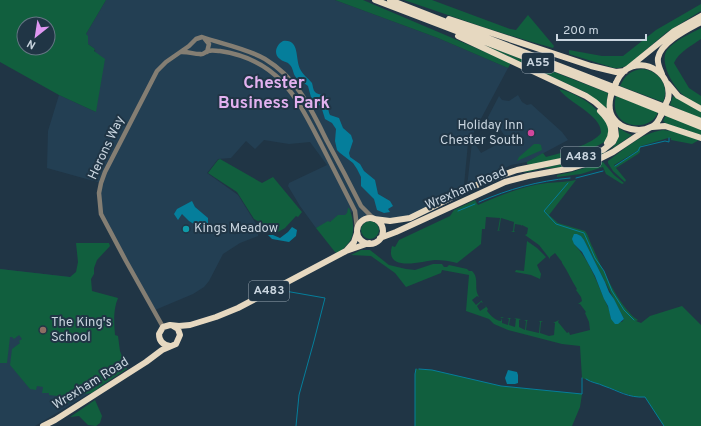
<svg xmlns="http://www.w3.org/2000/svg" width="701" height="426" font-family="Overpass,sans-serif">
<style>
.built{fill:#233f53}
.green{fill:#115f3e;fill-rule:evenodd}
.water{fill:#057e9b}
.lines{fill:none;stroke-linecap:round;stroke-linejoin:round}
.stream{stroke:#057e9b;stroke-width:1}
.tertiary{stroke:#847e73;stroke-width:4.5}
.trunk{stroke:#e6d8c0;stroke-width:6}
.trunk-bridge{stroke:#e6d8c0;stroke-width:6}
.hotel-dot{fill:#d1479c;stroke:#203545;stroke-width:1.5}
.culture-dot{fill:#0f9aa8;stroke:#203545;stroke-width:1.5}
.education-dot{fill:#8d6e63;stroke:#203545;stroke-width:1.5}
.labels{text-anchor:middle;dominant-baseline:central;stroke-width:4;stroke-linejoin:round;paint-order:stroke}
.shield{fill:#203545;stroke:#96a5b1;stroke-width:1}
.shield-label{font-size:12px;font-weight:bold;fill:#c9d5df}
.poi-label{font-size:13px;fill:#c9d5df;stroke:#203545;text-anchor:start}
.street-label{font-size:13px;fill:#c9d5df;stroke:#203545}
.district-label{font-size:17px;font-weight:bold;fill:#e2b1ef;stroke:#203545}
</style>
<rect width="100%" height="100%" fill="#203545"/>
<!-- built -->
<path class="built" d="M106,0h229l103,38 70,30 -40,75 -4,42 -54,33h-42l-3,1 -7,6 -3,-14 -39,17 -16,-22 -12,-20 1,-3 38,-18 -17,-23 -21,2 -25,-4 -9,9 -9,-8 -15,17 -13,1 -11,14 31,22 20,32v9l-18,7 -17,11 -14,27 -5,6 -11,7 -38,16 -54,-96v-31l-54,-15 1,-37 11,-36 37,17 -1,-63 -7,-5 -2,-10z
M518,95l4,7 5,3 4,-1 31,28 6,8 -41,22 -16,3 -44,22 5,-45 1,-1 8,12 26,-14 -7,-10 -14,-8 13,-25 3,4 7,1z
M0,269l70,8 25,113 -60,36h-35z"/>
<!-- green -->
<path class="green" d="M0,0h106l-20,34 2,2v8l7,5 -1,2 11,8 -9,53 -37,-17 -59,-33zM24,24h24v24h-24z
M335,0h28l148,63 -3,5 -70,-30z
M404,0h28l78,29 6,1 12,-15 26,31 -1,2c-51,-14 -100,-31 -149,-48z
M701,4v7l-34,21 -40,34 -8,2h-5l-45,-14v-4l33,6h21l33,-26z
M701,28v11c-10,7 -22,13 -27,24l15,25 12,8v10c-6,-4 -14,-7 -19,-12 -9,-8 -23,-32 -15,-44 8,-10 23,-16 34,-22z
M480,43l128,50 -1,7v9l-20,-16z
M643,69c16,2 27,17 20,33l-43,-16c5,-11 11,-16 23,-17z
M559,89c14,3 31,13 41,24 4,5 7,11 10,17l-3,10c-15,12 -57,21 -76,25l-4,-1v-2l16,-9 3,4c13,-3 48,-13 55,-24 1,-18 -34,-31 -42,-44z
M616,96l42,16c-6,21 -51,18 -42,-16z
M673,96l28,15v8l-31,-14z
M666,115l35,14v6l-34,-11 -4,-3z
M619,128l8,5 5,2c-25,18 -47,31 -79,33 -3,1 -6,0 -9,0 -7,1 -15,5 -22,4 18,-4 80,-14 90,-24 6,-6 7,-12 7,-20z
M663,130l8,1 28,9 -7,4 -21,-4v-2h-3l-27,8 -4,5 -23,14 1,1 23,-15 2,-4v5l-2,2 -22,14 10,12 -1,2 -12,-11 -5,-8v-2c17,-12 33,-28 55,-31z
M534,144h5l2,1 1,5 -25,11 2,-4z
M220,159l42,24 11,-6 29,35 -4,5 -2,-1 -11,12 -7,4 -24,-13 -17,-27 -29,-19 10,-13z
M603,162l11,13 10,8 -2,1 -16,-10 -3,-7 -22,7 -24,3v-2l15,-3z
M576,180l-27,35 9,8 27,8c4,5 5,12 8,17 8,19 28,62 45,72l-2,1 5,2 9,-7 32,-10 19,19v101h-37l-19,-29h-10l-53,-19 -2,-32 -18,-2 -54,-14 -14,-6 -5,-5 -23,-8 3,-36 -27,-5 -1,3 -35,14 -11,-14 -24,-17 -20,-1 10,-5h9l19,15 17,4 9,1 18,-6h9l2,3h3l2,-2 18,4 2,2h3c8,8 1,17 7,26l-2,-1 -5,4 4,5 5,-4v-1l2,3 -2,-1 -4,4 3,5 6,-4 -1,-2 3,4 -1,2c3,4 9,10 14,10l1,-3 -2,-1h4l-2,1v5l6,2 1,-6 -2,-1h4l-1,1 -1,6 6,2 1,-8 -2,-1 7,1 -2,1v7l6,3 1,-9 -2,-1h4l-1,1 -1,9 13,3 1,-11 -1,-1h4l-2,1 -1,11 9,3 5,-1 1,-12h-2l6,-3 -1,2 9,11 2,-1 1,3 20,-5 -1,-8 -4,-9 1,-1 -6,-8h-2l4,-3 -1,-4 -5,-7 1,-1c-6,-9 -9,-18 -15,-26v-1l-7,-9 -5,4v2l-11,-14 -14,-10 2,-1 1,-6 -6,-3 -1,1v-1l-6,-1 -1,7 1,1h-4l2,-1 1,-9 -13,-4 -2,12h2l-4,1 1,-1 2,-12 -14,-1 -1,12h-3l-1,15 -24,19c-7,-2 -14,-3 -22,-3 -12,1 -51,13 -43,-14l3,1 4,-7 51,-24 4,-6 21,-10 3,5c22,-10 45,-19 69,-22 10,-1 19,-1 29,-3zM577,234l4,2 3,4 40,79 -2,3 -11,-3c-1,-11 -4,-13 -8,-23 -8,-19 -15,-37 -29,-52z
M348,208h1c4,8 6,23 2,31 -3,6 -9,10 -12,15l-4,-2 -19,-24 12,-7 2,1 8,-7h7l2,-2z
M361 230a9 9 0 1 1 18 0a9 9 0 1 1-18 0Z
M527,241l10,7 9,9 -9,8 4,9 -1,5 -9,-4 -16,-3 1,-2 8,1z
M76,243h33l1,3 -13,14 -3,8v6l-3,5 1,12 26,7c-5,12 -4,24 -3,37l3,1 2,15 7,18 -23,15 -12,9 -9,1 -20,12 -6,-10 -8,-1v-2h-7l1,-6 -6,-1 -1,4 -6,-1 -20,-24 2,-16 8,-6 -1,-2 3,-2 -3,-4 -5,4 -2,-2h-2l-3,26h-7v-94l70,8 6,-5 2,-10z
M416,369l16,1 69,16 81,8 -2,13 -8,19h-157v-52z
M95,400l7,16 -2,7 -4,3 -8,-1 -9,-9 -9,1z"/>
<!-- water -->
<path class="water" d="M283,41c17,-2 12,17 17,28 3,6 8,9 12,14 1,3 1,7 3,9 4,4 11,1 13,7 1,5 -1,10 2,16l9,3 4,10 8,7 2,6 -4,12 1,4 10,7 4,7 11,9 3,14 12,7 3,5 -5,3 2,3 -6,1 -7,-3 -3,-11 -13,-13v-9l-4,-8 -4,-6 -13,-10 -3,-3 -2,-9 1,-12 -4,-6 -7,-4 -4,-13 -9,-5 -4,-15c-4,-4 -10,-5 -13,-10 -2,-3 -2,-8 -5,-11 -3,-4 -7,-3 -10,-6 -7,-5 -4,-14 3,-18z
M192,201l3,6 13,11v6l-2,4 -4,1 -13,-8 -7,-7 -4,6 -4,-6 3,-5z
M292,227l5,3 -1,6 -7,6 -17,-3 -4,-4h5l7,3 8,-6z
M574,234h3l4,2 3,4 21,42 4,10 5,7 10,20 -6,5h-3l-4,-5 -3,-13 -4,-7 -9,-23 -13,-24 -8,-8 -2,-5z
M508,370l9,2 1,3v8l-3,1h-8l-2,-6z"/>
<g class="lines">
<!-- stream -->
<path class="stream" d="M615,166l23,-15 2,-4 25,-6 4,1v-4
M576,178l27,-7
M568,183l-24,28 12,13 28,9 11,25 9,13 8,20 12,19 10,10
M479,202c30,-13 59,-21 91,-24
M458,211l17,-7
M285,291l40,7 -11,43 -15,54 -3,31
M419,369l13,1 69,16 81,8v-16
M586,379c6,4 12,4 18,7 15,5 24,12 41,11l19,29
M415,426v-52l1,-5"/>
<!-- tertiary -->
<path class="tertiary" d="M205,39l4,5 -2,8
M182,52c9,0 11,2 18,2 3,1 5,-2 8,-3 4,-1 8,0 12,0 60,9 77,47 102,95 11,22 22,43 33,65l2,17
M163,327l-37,-66 -25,-47 -2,-21 2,-10 4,-11 52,-101 9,-9 23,-16 7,-7 6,-2c20,7 44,11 63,22 33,20 46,50 62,82 12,22 23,43 34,65l13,13"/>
<!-- trunk -->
<path class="trunk" d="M375,0l199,76 127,51
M390,0l311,121
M449,19l142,47 25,6 9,-1
M458,36l128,60 9,6 18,16
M627,69l47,-38 27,-15
M662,74c-2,-5 -5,-10 -4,-16 3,-16 30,-29 43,-36
M616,83c2,-5 5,-9 9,-13 21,-14 48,5 43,29
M668,84l10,12 23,13
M611,95c-2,8 -2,18 3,24 7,10 26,14 37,8 5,-2 8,-7 10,-12
M600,111c9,9 16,19 7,32
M652,127l13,-1 36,12
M357 231a13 13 0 1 1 26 0a13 13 0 1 1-26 0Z
M374,219l16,2 20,-3 73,-36 13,-5 21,-7 64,-13 22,-7 10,-8 3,-6 -2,-16
M380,238l16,-6 109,-50 23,-6 44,-8 23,-7 18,-9 36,-24
M346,251l23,-8
M170,346c-7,-1 -11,-5 -11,-12l4,-7 7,-2 9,1 11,-1 26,-8 22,-9 108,-57 8,-9 3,-9
M43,426l12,-6 91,-58 16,-12 14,-6 4,-9 -2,-6 -5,-3"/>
<!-- trunk-bridge -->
<path class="trunk-bridge" d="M611,95l5,-12
M661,115l7,-16"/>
</g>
<!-- markers -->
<circle class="hotel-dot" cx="531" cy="133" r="4"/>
<circle class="culture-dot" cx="186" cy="229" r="4"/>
<circle class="education-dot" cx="43" cy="330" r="4"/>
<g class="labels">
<!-- shield labels -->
<g class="shield">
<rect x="522" y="53" width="32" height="20" rx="3"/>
<rect x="561" y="147" width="40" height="20" rx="3"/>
<rect x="249" y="281" width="40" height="20" rx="3"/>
</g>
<g class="shield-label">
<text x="538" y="63">A55</text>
<text x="581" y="157">A483</text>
<text x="269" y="291">A483</text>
</g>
<!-- poi labels -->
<g class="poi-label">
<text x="523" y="126" text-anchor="end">Holiday Inn<tspan x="523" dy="15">Chester South</tspan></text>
<text x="194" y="229">Kings Meadow</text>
<text x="51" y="323">The King's<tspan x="51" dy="15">School</tspan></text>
</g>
<!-- street labels -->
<g class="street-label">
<text transform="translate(107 148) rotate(-65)">Herons Way</text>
<text transform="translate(466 189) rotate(-24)">Wrexham Road</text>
<text transform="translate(91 384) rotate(-32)">Wrexham Road</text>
</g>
<!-- district labels -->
<g class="district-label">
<text x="274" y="84">Chester<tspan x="274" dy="20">Business Park</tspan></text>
</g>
</g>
<!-- north arrow -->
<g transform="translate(36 36) rotate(210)"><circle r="19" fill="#203545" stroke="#647583"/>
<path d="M0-3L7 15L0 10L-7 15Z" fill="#df98f2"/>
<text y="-6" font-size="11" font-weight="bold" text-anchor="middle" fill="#c9d5df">N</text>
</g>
<!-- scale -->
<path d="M557 34v6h89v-6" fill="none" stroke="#c9d5df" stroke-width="2"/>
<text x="563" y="34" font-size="12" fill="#c9d5df" stroke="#203545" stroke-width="3" paint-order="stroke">200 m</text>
</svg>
